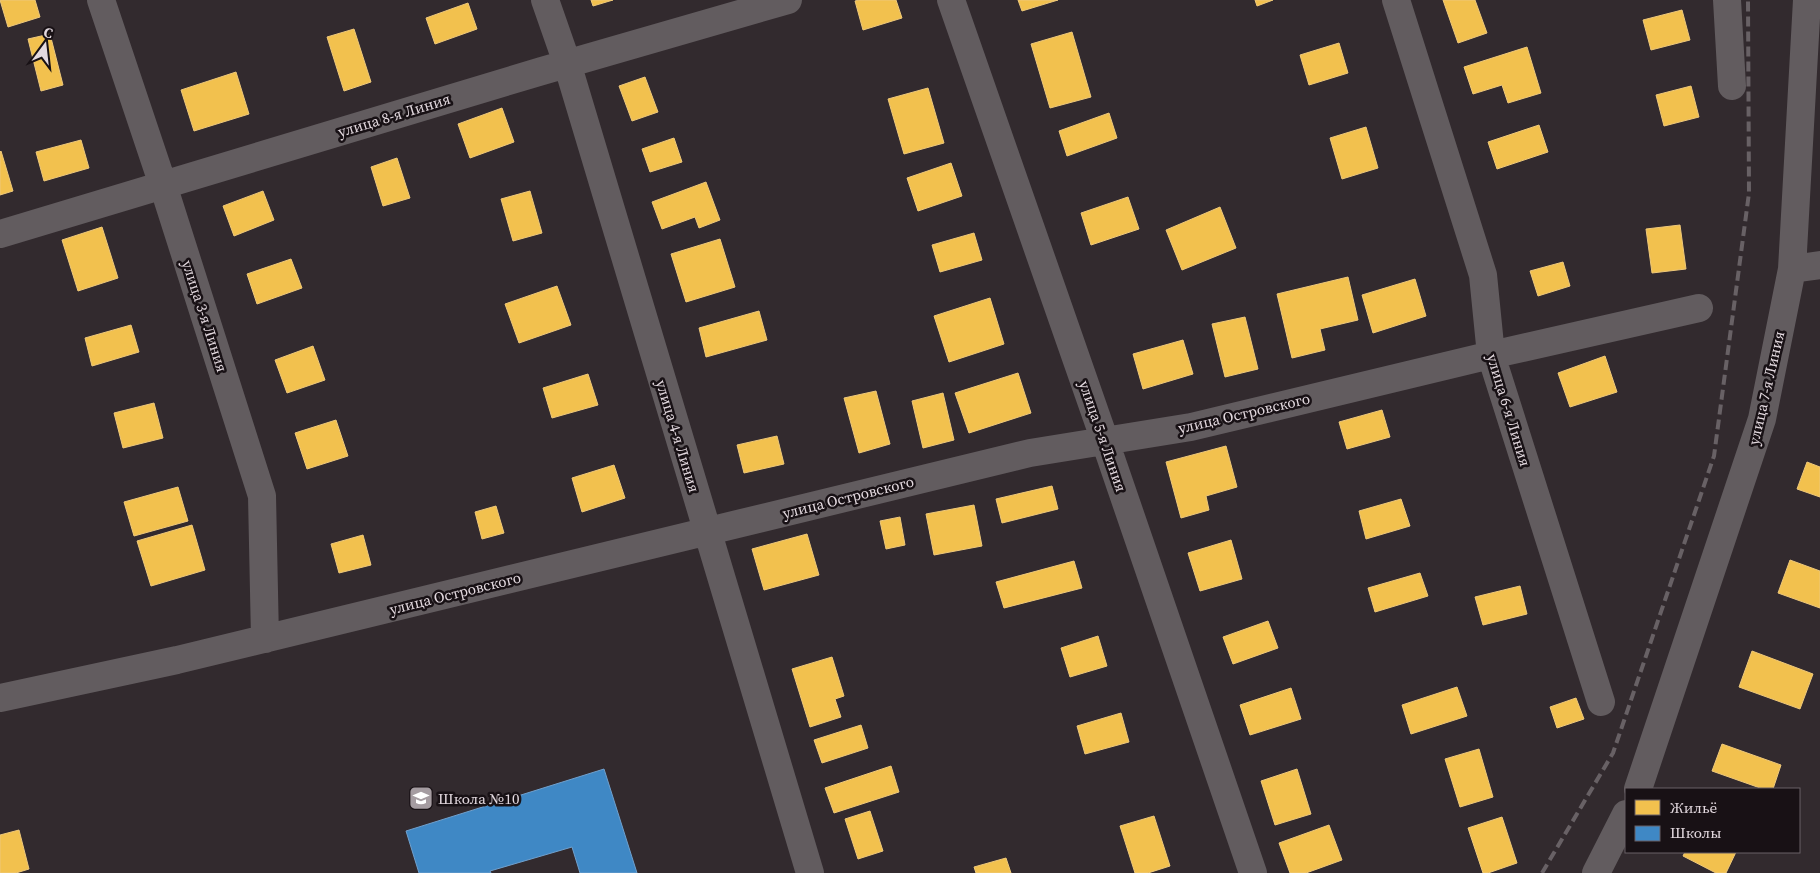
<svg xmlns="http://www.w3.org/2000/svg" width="1820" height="873" font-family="'Source Serif 4',serif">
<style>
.homes{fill:#f2c14e;stroke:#eec87a}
.schools{fill:#3f88c5;stroke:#70a0cd}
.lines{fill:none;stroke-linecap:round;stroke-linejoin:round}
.street{stroke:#625c5f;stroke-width:28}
.rail{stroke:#686165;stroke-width:4;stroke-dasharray:10 5;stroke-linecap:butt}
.labels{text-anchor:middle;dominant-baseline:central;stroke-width:5;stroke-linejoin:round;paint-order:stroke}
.street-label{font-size:15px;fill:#e3d9df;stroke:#181115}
.poi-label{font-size:15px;fill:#e3d9df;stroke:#181115;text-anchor:start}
</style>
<rect width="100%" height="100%" fill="#322a2e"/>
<!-- homes -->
<path class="homes" d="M0,0h35l5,17 -32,10z
M591,0h22l-20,6z
M859,0h37l6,18 -39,12 -8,-29z
M1018,0h40l-36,11z
M1255,0h18l-16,6z
M1443,0h32l12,33 -29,10z
M468,3l9,26 -42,15 -9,-26z
M1682,10l8,30 -39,10 -8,-30z
M354,29l17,53 -27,9 -17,-54z
M1072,32l19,65 -41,11 -19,-64z
M50,34l13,51 -22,6 -13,-52z
M1339,43l9,30 -39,12 -9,-30z
M1527,47l14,46 -33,10 -6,-18 -29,9 -9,-27z
M236,72l13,42 -55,17 -13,-41z
M645,77l13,35 -26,9 -13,-35z
M1691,86l8,31 -35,9 -8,-31z
M928,88l16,55 -40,11 -16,-55z
M502,108l12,34 -44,16 -12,-34z
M1109,113l8,25 -50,18 -8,-25z
M1539,125l9,27 -51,17 -9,-27z
M1366,127l12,41 -36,11 -12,-41z
M674,138l8,24 -32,10 -8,-23z
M81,140l8,28 -45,13 -8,-29z
M1,151l12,40 -13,4v-43z
M397,158l13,40 -27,8 -12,-39z
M951,163l11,33 -44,15 -11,-33z
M706,182l14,38 -21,8 -4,-11 -33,12 -10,-27z
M263,191l11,29 -40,16 -11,-30z
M530,191l12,42 -29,8 -12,-42z
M1128,197l11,32 -48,16 -10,-32z
M1220,207l16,41 -54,22 -16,-40z
M1680,225l6,44 -34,4 -6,-44z
M102,227l16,51 -40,13 -16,-51z
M974,233l8,27 -42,12 -8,-27z
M720,239l15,48 -49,15 -15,-48z
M291,259l11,29 -45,16 -10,-30z
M1563,262l7,24 -32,10 -8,-25z
M1348,277l10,43 -38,9 5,21 -33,8 -15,-64z
M1415,279l11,37 -53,17 -11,-38z
M557,286l14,39 -52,18 -14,-39z
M990,298l14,46 -55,18 -15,-46z
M759,311l8,29 -61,17 -7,-29z
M1245,317l13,52 -33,8 -13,-53z
M131,325l8,27 -47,14 -7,-28z
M1183,340l10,34 -50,15 -10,-35z
M313,346l12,34 -38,13 -12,-33z
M1605,356l12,36 -47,15 -12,-34z
M1018,373l13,40 -62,20 -14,-40z
M588,374l10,31 -46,13 -9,-30z
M876,391l14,53 -31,9 -15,-55z
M943,393l11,47 -31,8 -11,-47z
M154,403l9,35 -40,10 -9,-35z
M1382,410l8,27 -43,12 -8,-27z
M336,420l12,36 -41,13 -12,-36z
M777,436l7,28 -40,9 -7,-28z
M1226,446l11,41 -31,9 3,14 -28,8 -15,-56z
M1807,462l13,5v30l-23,-8z
M614,465l11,33 -43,14 -10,-34z
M1052,486l6,23 -56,14 -6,-24z
M178,487l10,34 -54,15 -10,-34z
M1401,499l9,27 -44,13 -7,-28z
M974,505l8,41 -48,9 -8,-41z
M496,506l8,27 -22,6 -7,-27z
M900,517l5,28 -19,4 -6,-28z
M192,525l13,45 -54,16 -14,-45z
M807,534l12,41 -55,15 -12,-41z
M363,535l8,30 -32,8 -8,-29z
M1231,540l11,39 -42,12 -12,-38z
M1790,560l30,11v37l-42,-15z
M1074,561l8,27 -78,20 -8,-26z
M1420,573l8,23 -53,16 -7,-24z
M1520,586l7,28 -44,11 -8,-28z
M1268,621l10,27 -45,16 -10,-27z
M1098,636l9,30 -37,11 -9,-29z
M1752,651l61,23 -13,35 -61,-22z
M832,657l12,39 -9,3 6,18 -31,10 -18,-58z
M1457,687l10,29 -56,18 -9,-29z
M1291,688l10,31 -51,16 -10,-30z
M1576,698l8,21 -27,9 -7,-21z
M1121,713l8,29 -44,12 -8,-28z
M861,725l7,23 -46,15 -8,-23z
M1722,744l59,21 -8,24h-10l-51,-18z
M1479,749l14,48 -33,10 -15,-48z
M891,766l8,26 -65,21 -9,-25z
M1297,769l14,45 -36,11 -14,-44z
M870,811l13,40 -25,8 -13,-40z
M1154,816l16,50 -22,7h-13l-15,-47z
M1502,817l15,46 -29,10h-5l-15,-45z
M1329,825l13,35 -36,13h-16l-11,-30z
M19,830l10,39 -13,4h-16v-38z
M1685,852h51l-10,21h-10l-33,-17z
M1006,858l5,15h-35l-2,-6z"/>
<!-- schools -->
<path class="schools" d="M604,769l33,104h-57l-8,-26 -82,24 1,2h-72l-13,-42z"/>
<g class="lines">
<!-- street -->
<path class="street" d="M101,0l62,185 99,311 3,143
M545,0l22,63 243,810
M951,0l154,441 148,432
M1396,0l87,275 8,80 110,347
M1727,0l5,86
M0,234l542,-163 246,-71
M1792,269l28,-4
M0,698l177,-38 853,-207 161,-26 300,-72 208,-47
M1638,789l124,-370 30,-150 15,-269
M1596,873l30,-59"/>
<!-- rail -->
<path class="rail" d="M1542,873l71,-120 101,-297 35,-263 -1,-193"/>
</g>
<!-- icons -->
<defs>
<g id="school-square" transform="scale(1.25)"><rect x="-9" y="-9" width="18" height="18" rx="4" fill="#a59ca1" stroke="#181115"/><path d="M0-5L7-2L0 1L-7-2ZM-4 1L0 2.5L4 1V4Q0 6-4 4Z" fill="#fff"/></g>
</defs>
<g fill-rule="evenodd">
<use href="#school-square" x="421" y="798"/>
</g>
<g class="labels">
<!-- street labels -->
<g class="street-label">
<text transform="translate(394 115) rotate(-17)">улица 8-я Линия</text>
<text transform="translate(205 316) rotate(72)">улица 3-я Линия</text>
<text transform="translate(1766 388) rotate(-77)">улица 7-я Линия</text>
<text transform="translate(1509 410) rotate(73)">улица 6-я Линия</text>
<text transform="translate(1244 413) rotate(-13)">улица Островского</text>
<text transform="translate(678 436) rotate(73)">улица 4-я Линия</text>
<text transform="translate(1103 436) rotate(71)">улица 5-я Линия</text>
<text transform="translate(848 497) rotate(-14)">улица Островского</text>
<text transform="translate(455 593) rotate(-14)">улица Островского</text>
</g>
<!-- poi labels -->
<g class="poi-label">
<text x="438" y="798">Школа №10</text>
</g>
</g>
<!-- legend -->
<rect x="1625" y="788" width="175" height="65" fill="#181115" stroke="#696166"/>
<rect x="1635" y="800" width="25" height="15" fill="#f2c14e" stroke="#696166"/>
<text x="1670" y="813" font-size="15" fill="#e3d9df">Жильё</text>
<rect x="1635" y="826" width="25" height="15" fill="#3f88c5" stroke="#696166"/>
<text x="1670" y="838" font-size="15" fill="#e3d9df">Школы</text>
<!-- north arrow -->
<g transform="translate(45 45) rotate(15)" stroke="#181115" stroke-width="4" paint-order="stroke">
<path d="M0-4L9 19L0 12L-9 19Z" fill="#e3d9df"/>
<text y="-8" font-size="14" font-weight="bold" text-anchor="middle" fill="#e3d9df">С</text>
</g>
</svg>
